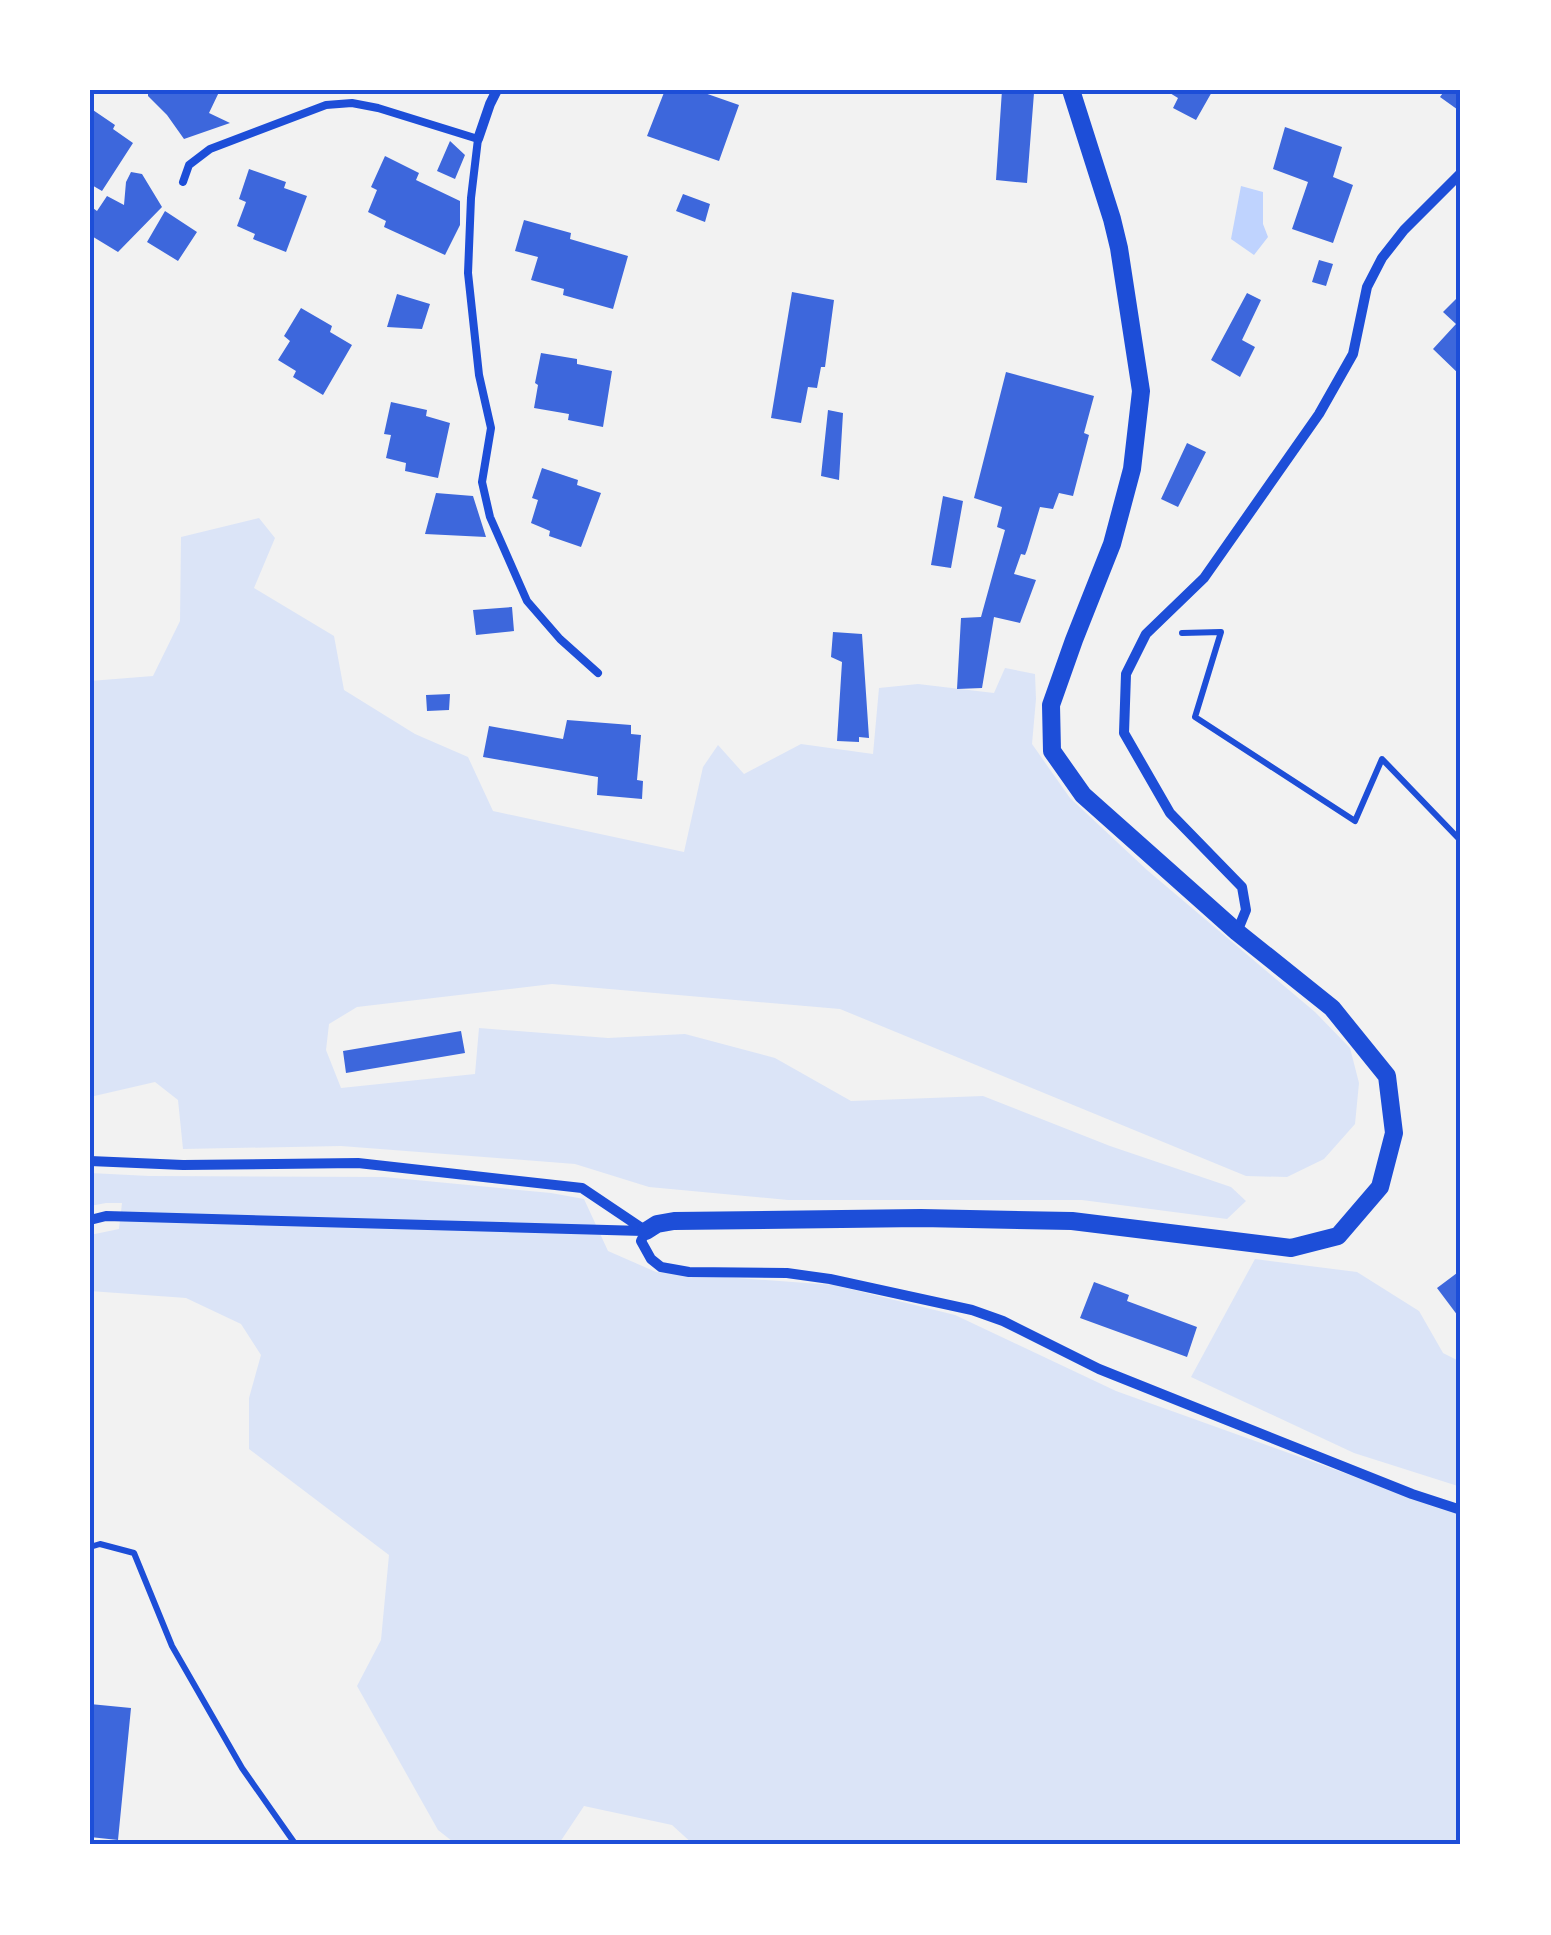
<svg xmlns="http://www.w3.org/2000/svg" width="1551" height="1935" font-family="'DejaVu Sans',sans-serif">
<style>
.green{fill:#dbe4f7}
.water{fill:#bfd3fe}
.building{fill:#3d67dc}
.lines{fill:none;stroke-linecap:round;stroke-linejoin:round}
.path{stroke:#1d4ed8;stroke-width:6}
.service{stroke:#1d4ed8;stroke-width:8}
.minor{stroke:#1d4ed8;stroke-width:10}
.tertiary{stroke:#1d4ed8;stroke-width:18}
.neatline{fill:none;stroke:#1d4ed8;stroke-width:4}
</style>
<rect width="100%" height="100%" fill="#f2f2f2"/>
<!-- green -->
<path class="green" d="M259,518l16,20 -21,50 80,48 10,54 71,44 53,23 25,54 191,41 19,-85 15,-22 26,29 57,-30 72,10 6,-66 39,-4 76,9 11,-25 30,6 1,25 -4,45 38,54 77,72 168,142 35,36 9,35 -4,41 -31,35 -37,18 -41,-1 -406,-167 -288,-25 -195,23 -28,17 -3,26 15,38 134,-14 4,-46 129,10 77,-4 90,24 76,43 132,-5 127,50 121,41 15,14 -19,18 -145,-19h-294l-139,-13 -74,-23 -234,-18 -158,3 -5,-49 -23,-18 -65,15v-416l63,-5 27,-55 1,-84z
M90,1173l59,3 235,1 167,16 33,6 24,52 48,21 178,13 121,30 161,76 345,124v330h-767l-22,-20 -88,-19 -26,39h-101l-19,-15 -81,-144 24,-46 8,-85 -140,-106v-51l12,-43 -20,-31 -55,-26 -96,-7v-56l29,-6 3,-26h-16l-16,3z
M1255,1259l102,13 62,39 24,42 18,9v125l-107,-34 -163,-76z"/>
<!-- water -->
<path class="water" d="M1241,186l22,6v32l5,13 -14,18 -23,-16z"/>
<!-- building -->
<path class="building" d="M148,90h72l-11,23 21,10 -46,16 -17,-24 -19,-19z
M665,90h31l43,15 -20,56 -72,-25z
M1002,90l32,3 -7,90 -31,-3z
M1165,90h48l-17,30 -23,-12 5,-10z
M1445,90h16v22l-21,-15z
M90,108l25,17 -2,4 20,14 -31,48 -12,-7z
M1285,127l57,20 -9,30 20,8 -20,58 -41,-14 16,-47 -35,-13z
M450,141l15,14 -10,24 -18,-8z
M385,156l34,17 -3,7 44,21v24l-15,30 -61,-28 2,-6 -18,-9 9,-22 -6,-3z
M249,169l37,13 -2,6 23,8 -21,56 -33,-13 2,-5 -18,-8 9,-24 -7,-3z
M131,172l11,2 20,33 -44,45 -28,-17v-29l7,5 10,-15 17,9 2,-23z
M683,194l27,10 -5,18 -29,-11z
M165,211l32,21 -19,29 -31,-19z
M524,220l47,13 -1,6 58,17 -15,53 -50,-14 1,-6 -33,-9 7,-23 -23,-6z
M1319,260l14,4 -7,22 -14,-4z
M792,292l42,8 -9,67h-4l-4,21 -9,-1 -7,36 -30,-5z
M1247,293l14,7 -19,40 13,7 -15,30 -29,-17z
M397,294l33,10 -8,25 -35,-2z
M1461,294v82l-28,-27 23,-25 -13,-12z
M301,308l31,18 -2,6 22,13 -29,50 -30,-18 3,-6 -18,-11 12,-19 -6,-5z
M541,353l36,6v5l35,7 -9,56 -35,-7 1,-6 -35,-6 4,-23 -3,-2z
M1006,372l88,24 -10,37 5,2 -16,61 -14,-3 -6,16 -13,-2 -13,43 -2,5 -4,-1 -7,20 22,6 -16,43 -26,-6 -12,71 -25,1 4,-71 20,-1 24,-87 -8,-3 5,-20 -28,-9z
M391,402l36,8 -1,6 24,7 -12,55 -33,-7 1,-8 -20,-5 5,-23 -7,-1z
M828,410l15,3 -4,67 -18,-4z
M1187,443l19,9 -28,55 -17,-8z
M542,468l36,12 -1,5 24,8 -20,54 -32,-11 1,-5 -19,-8 7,-23 -6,-2z
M436,493l37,3 13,41 -61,-3z
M943,496l20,5 -12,67 -20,-3z
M512,607l2,24 -38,4 -3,-25z
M833,632l29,2 7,104 -10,-1v5l-22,-1 5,-79 -11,-5z
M450,694l-1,16 -22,1 -1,-16z
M567,720l64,5v9l10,1 -4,45 6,1 -1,18 -45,-4 1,-18 -115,-20 6,-31 74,13z
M461,1031l4,22 -119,20 -3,-22z
M1461,1270v44l-3,2 -21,-28z
M1094,1282l35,13 -2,6 70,26 -10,30 -107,-39z
M90,1704l41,4 -13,132 -28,-3z"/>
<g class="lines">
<!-- path -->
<path class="path" d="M1182,633l39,-1 -26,85 160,104 27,-62 79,82
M90,1547l10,-3 34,9 38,93 70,122 54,77"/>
<!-- service -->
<path class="service" d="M183,182l6,-17 21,-16 116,-44 26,-2 26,5 100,31 -7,59 -3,75 11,102 12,53 -9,54 8,35 37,84 33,38 38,34"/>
<!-- minor -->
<path class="minor" d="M478,139l12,-35 7,-14
M1237,932l9,-22 -4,-23 -72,-74 -46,-80 2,-59 20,-40 58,-56 115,-164 34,-60 14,-67 15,-29 22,-28 57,-57
M90,1161l93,4 175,-2 224,25 64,43
M90,1220l16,-4 537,15
M646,1231l-5,10 10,18 10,8 28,5 98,1 43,6 142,31 31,11 96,48 313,125 49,16"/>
<!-- tertiary -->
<path class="tertiary" d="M646,1231l11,-7 17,-3 247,-3 151,3 219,27 47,-12 42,-49 14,-54 -7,-57 -55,-68 -95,-76 -154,-137 -31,-44 -1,-46 23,-65 38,-96 20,-75 9,-78 -22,-143 -7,-29 -41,-129"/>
</g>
<!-- border -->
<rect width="1551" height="1935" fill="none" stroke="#ffffff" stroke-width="185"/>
<rect x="92" y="92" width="1366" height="1750" class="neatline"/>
</svg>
